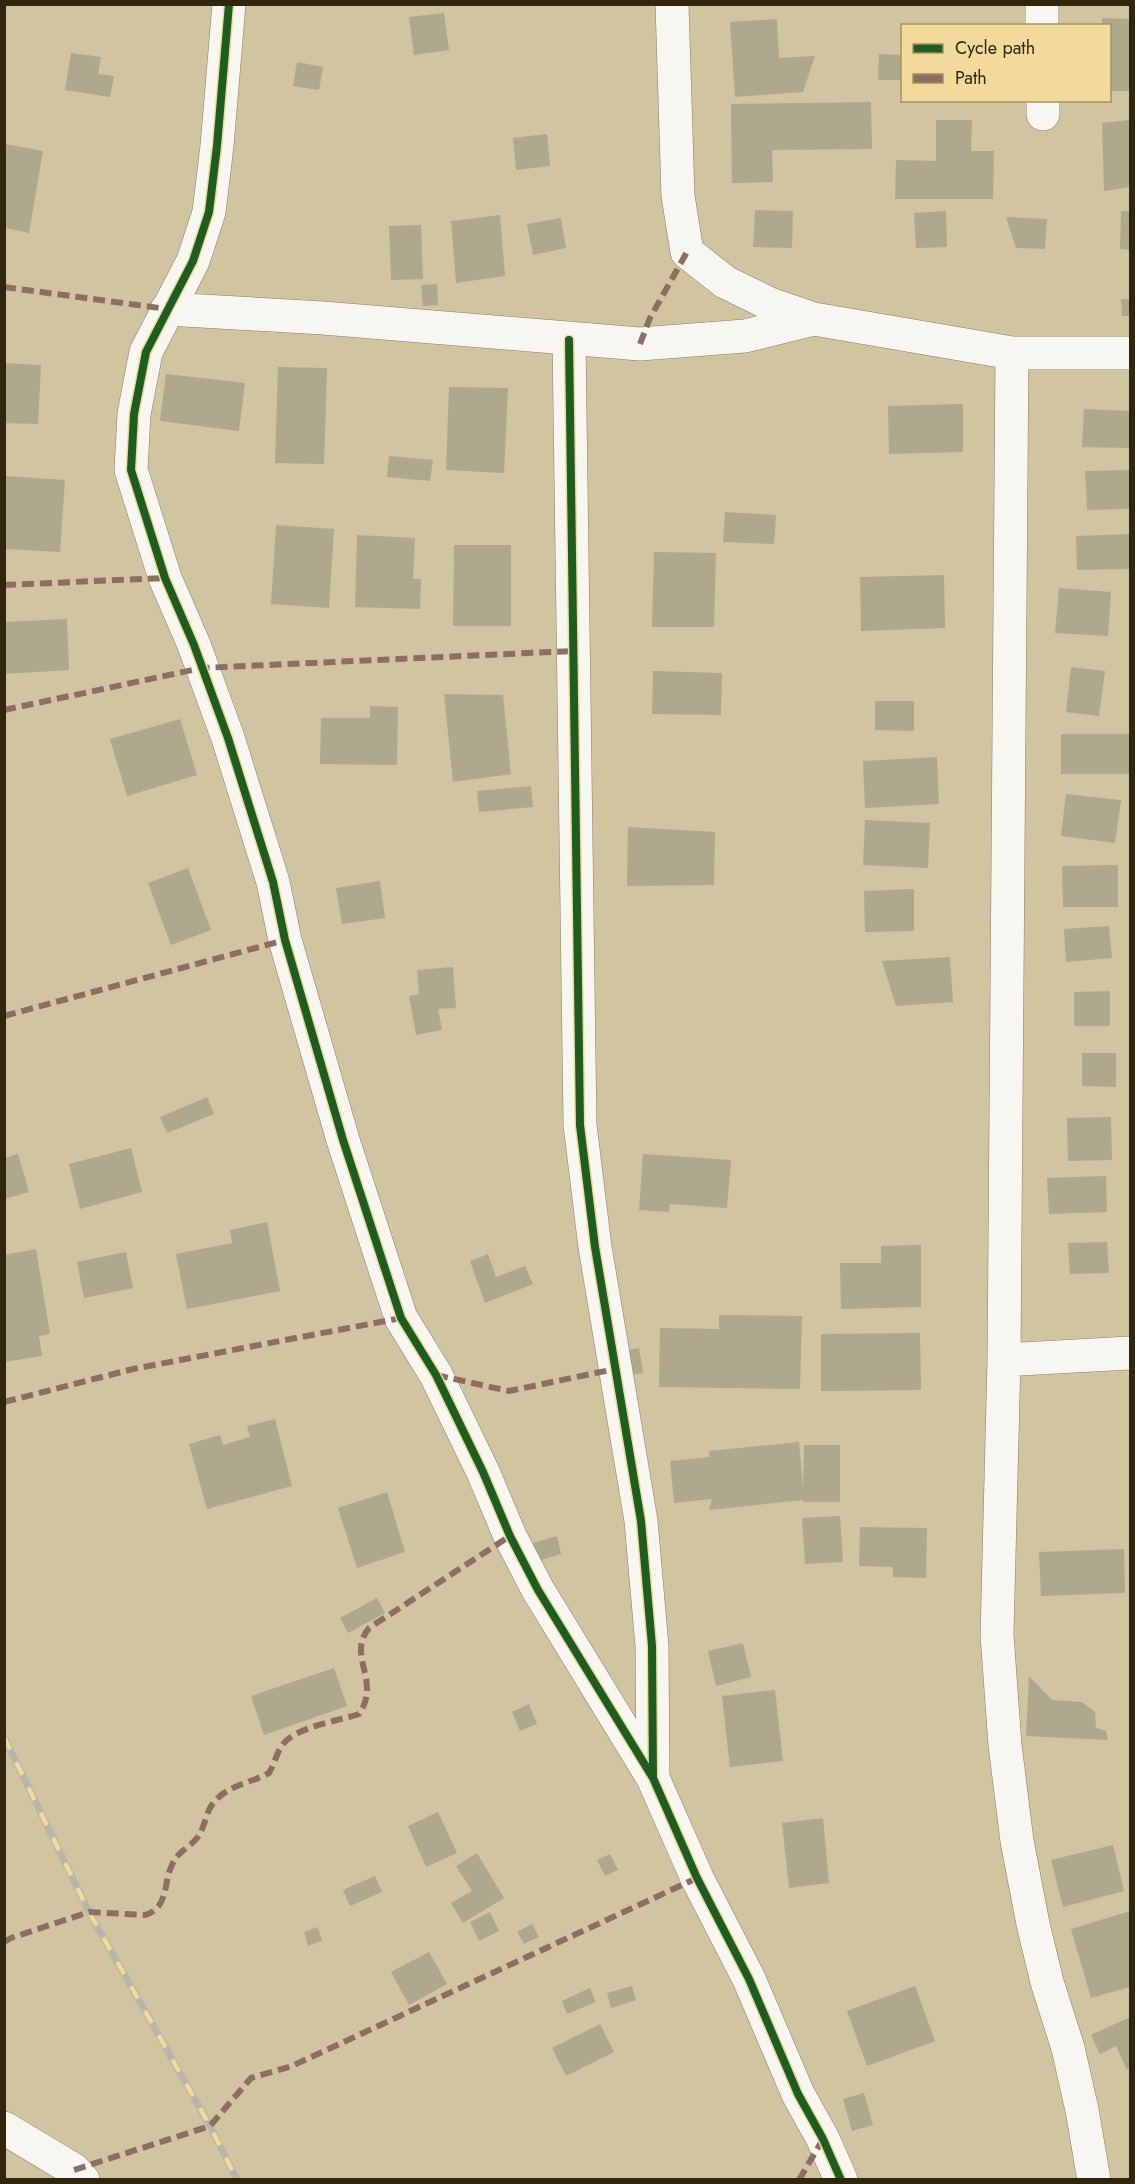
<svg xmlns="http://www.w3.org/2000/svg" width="1135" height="2184" font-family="Jost,sans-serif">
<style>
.building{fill:#aea88d}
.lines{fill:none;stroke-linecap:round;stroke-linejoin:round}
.street-casing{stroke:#877d60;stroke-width:34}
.street{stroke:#f8f6f1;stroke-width:33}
.rail-casing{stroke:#b8b5ab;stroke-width:7}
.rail{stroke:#f2da9a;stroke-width:4.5;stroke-dasharray:14;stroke-linecap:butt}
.quiet{stroke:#8d6e63;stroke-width:6;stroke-dasharray:12 6;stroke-linecap:butt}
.cycleway-casing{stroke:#f2da9a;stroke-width:11}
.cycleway{stroke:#1b5e20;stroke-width:8}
</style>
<rect width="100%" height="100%" fill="#d1c4a1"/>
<!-- building -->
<path class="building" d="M444,13l5,37 -35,5 -5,-38z
M1102,18l28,1v72h-20v-65h-8z
M777,19l2,39 36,-2 -12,36 -68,5 -5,-75z
M71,53l30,4 -3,17 16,2 -4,21 -45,-7z
M879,54l23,1v25h-24z
M297,62l26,5 -4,23 -26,-4z
M871,102l1,47 -100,1 1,32 -41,1 -1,-79z
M936,120h36l-1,31h23l-1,48h-98l1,-39 40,1z
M1130,120v67l-26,4 -2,-68z
M547,134l3,32 -34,4 -3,-32z
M5,144l38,7 -14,82 -24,-5z
M755,210l38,1 -1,37 -39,-1z
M946,211l1,36 -31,1 -2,-35z
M1121,211h9v39l-10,-1z
M500,215l5,61 -49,7 -5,-62z
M1006,217l41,2 -2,30 -29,-1z
M561,218l5,30 -33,7 -6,-31z
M421,225l2,54 -32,1 -2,-54z
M437,284l1,21 -15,1 -2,-21z
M1121,299h9v17h-8z
M4,363l37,2 -3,59 -34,-1z
M278,367l49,1 -3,96 -49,-1z
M166,374l79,9 -6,48 -79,-10z
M449,387l59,1 -4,85 -58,-3z
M963,404v48l-74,2 -1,-48z
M1084,409l46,2v37l-48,-1z
M389,456l44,4 -3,21 -43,-4z
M1129,470v39l-42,1 -2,-39z
M6,476l59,4 -5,72 -56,-3z
M725,512l51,3 -2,29 -51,-2z
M276,525l58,4 -5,79 -58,-4z
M1130,534v35l-53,1 -1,-34z
M357,535l58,3 -2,41h8l-1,30 -65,-2z
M454,545h57v81h-58z
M654,552l62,1 -2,74h-62z
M944,575l1,53 -84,3 -1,-54z
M1059,588l52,4 -3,44 -53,-3z
M67,619l2,51 -65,4v-52z
M1071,667l34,4 -6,45 -33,-4z
M653,671l69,2 -1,42 -69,-1z
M444,694l59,1 8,79 -58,8z
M875,701h39v30l-39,-1z
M370,706l28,1 -1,58 -77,-1 1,-46h49z
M180,719l17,56 -70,21 -17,-57z
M1061,734h69v40h-69z
M937,757l2,47 -74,4 -2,-47z
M531,786l2,21 -54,5 -2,-21z
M1066,794l55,6 -6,43 -54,-7z
M865,820l65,3 -2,45 -65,-3z
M628,827l87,5 -1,53 -87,1z
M1118,865v42h-55l-1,-41z
M188,868l23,62 -40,15 -23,-62z
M380,881l5,37 -43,6 -6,-36z
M914,889v42l-49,1 -1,-41z
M1109,926l3,32 -46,4 -2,-33z
M950,957l3,45 -57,4 -14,-45z
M453,967l3,41 -18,1 4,21 -26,5 -7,-39 10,-2 -2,-24z
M1110,991v35h-36v-34z
M1082,1053h34v34l-34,-1z
M207,1097l7,17 -47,19 -7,-16z
M1111,1117l1,43 -44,1 -1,-43z
M131,1148l11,44 -62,17 -11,-45z
M18,1154l11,38 -25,7v-41z
M643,1154l88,6 -4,48 -57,-4 -1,8 -30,-2z
M1106,1176l1,36 -58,2 -2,-36z
M267,1222l13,69 -93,18 -11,-55 56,-11 -2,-13z
M1107,1242l2,31 -39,1 -2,-31z
M921,1245v62l-80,2 -1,-46h41v-17z
M36,1249l14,85 -11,2 3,20 -38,6v-107z
M126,1252l7,36 -49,10 -7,-36z
M488,1254l8,23 29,-11 8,18 -48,19 -15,-42z
M719,1315l83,1 -2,73 -141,-2 1,-59 59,1z
M920,1333l1,57 -100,1v-57z
M639,1348l4,25 -16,2 -5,-24z
M275,1419l17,67 -85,23 -18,-65 31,-9 3,10 27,-8 -3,-11z
M799,1442l4,47 1,-44h36v57h-37v-2l-94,10 3,-11 -38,4 -4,-42 40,-4 -1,-6z
M387,1492l18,60 -48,16 -19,-60z
M840,1516l3,46 -38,2 -3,-46z
M860,1527l67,1 -1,50 -33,-1v-10l-34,-1z
M557,1536l4,18 -23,7 -5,-18z
M1124,1549l1,44 -84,3 -2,-44z
M377,1598l8,15 -37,20 -8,-15z
M743,1643l8,34 -35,9 -8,-35z
M334,1668l13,38 -83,29 -13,-39z
M1029,1676l23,24 30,2 13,10 1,16 10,3 2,9 -82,-4z
M775,1690l8,71 -53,6 -8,-71z
M529,1704l8,20 -17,7 -8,-19z
M438,1812l19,41 -31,14 -18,-41z
M823,1818l6,65 -40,5 -7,-65z
M1113,1845l11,46 -61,16 -12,-47z
M477,1853l27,45 -41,25 -12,-20 21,-12 -16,-25z
M610,1854l8,16 -13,6 -8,-16z
M375,1876l7,16 -32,14 -7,-16z
M1130,1911v76l-39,11 -20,-69z
M490,1912l9,19 -20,10 -9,-19z
M532,1924l7,13 -15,7 -7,-12z
M318,1927l4,14 -14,5 -4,-14z
M429,1952l18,32 -38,21 -18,-33z
M632,1986l4,14 -25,8 -4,-15z
M915,1986l20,55 -68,25 -20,-55z
M590,1988l6,14 -29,12 -5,-13z
M1130,2017v51l-3,2 -11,-24 -16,8 -9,-19z
M600,2024l14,28 -48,24 -14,-28z
M864,2093l9,32 -21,6 -9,-32z"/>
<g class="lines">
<!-- street casing -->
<g class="street-casing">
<path id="street" d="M229,4l-12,142 -8,66 -16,49 -47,91 -12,62 -3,56 34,108 29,67 34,93 45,144 12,58 58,200 58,178 35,57 47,97 27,64 28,54 115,188 44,100 52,101 49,115 25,45 18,41
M672,4l6,192 9,56 38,30 45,22 44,15 198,34h118
M1042,4v22
M1043,100v14
M167,309l156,9 317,26 105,-8 69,-17
M569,340l11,785 15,122 46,274 11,125 1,132
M1012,353l-8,1007 126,-7
M1004,1360l-7,275 8,110 12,96 16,83 14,58 21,66 14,62 12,70
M4,2128l70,42 9,10"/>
</g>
<!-- street -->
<use href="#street" class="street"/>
<!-- rail casing -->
<g class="rail-casing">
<path id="rail" d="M4,1737l85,175 121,214 27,54"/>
</g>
<!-- rail -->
<use href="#rail" class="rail"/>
<!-- quiet -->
<path class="quiet" d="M4,287l163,22
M640,344l10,-26 37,-66
M4,585l161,-7
M4,710l198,-42 371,-17
M4,1016l281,-76
M436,1375l73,16 106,-22
M4,1402l129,-33 268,-51
M4,1942l7,-4 78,-26 56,3c24,-7 18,-32 27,-50 5,-13 17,-17 25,-27 7,-9 8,-20 13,-30 12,-22 39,-24 59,-35 5,-8 7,-18 12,-26 12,-20 57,-26 78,-33 23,-33 -13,-58 10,-86l141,-92
M74,2170l136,-44 41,-48 41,-12 405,-188
M799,2180l24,-41"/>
<!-- cycleway casing -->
<g class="cycleway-casing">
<path id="cycleway" d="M229,4l-12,142 -8,66 -16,49 -47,91 -12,62 -3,56 34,108 29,67 34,93 45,144 12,58 58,200 58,178 35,57 47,97 27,64 28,54 115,188 44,100 52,101 49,115 25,45 18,41
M569,340l11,785 15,122 46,274 11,125 1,131"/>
</g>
<!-- cycleway -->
<use href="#cycleway" class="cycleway"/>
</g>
<!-- border -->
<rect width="1135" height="2184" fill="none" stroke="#2f260b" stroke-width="12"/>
<!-- legend -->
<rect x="901" y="24" width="210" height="78" fill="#f2da9a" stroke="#a49261" stroke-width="1.5"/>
<rect x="913" y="44" width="30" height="9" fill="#1b5e20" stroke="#a49261" stroke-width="1.5"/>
<text x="955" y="54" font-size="18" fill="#2f260b">Cycle path</text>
<rect x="913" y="74" width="30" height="9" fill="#8d6e63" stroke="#a49261" stroke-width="1.5"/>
<text x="955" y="84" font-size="18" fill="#2f260b">Path</text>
</svg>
